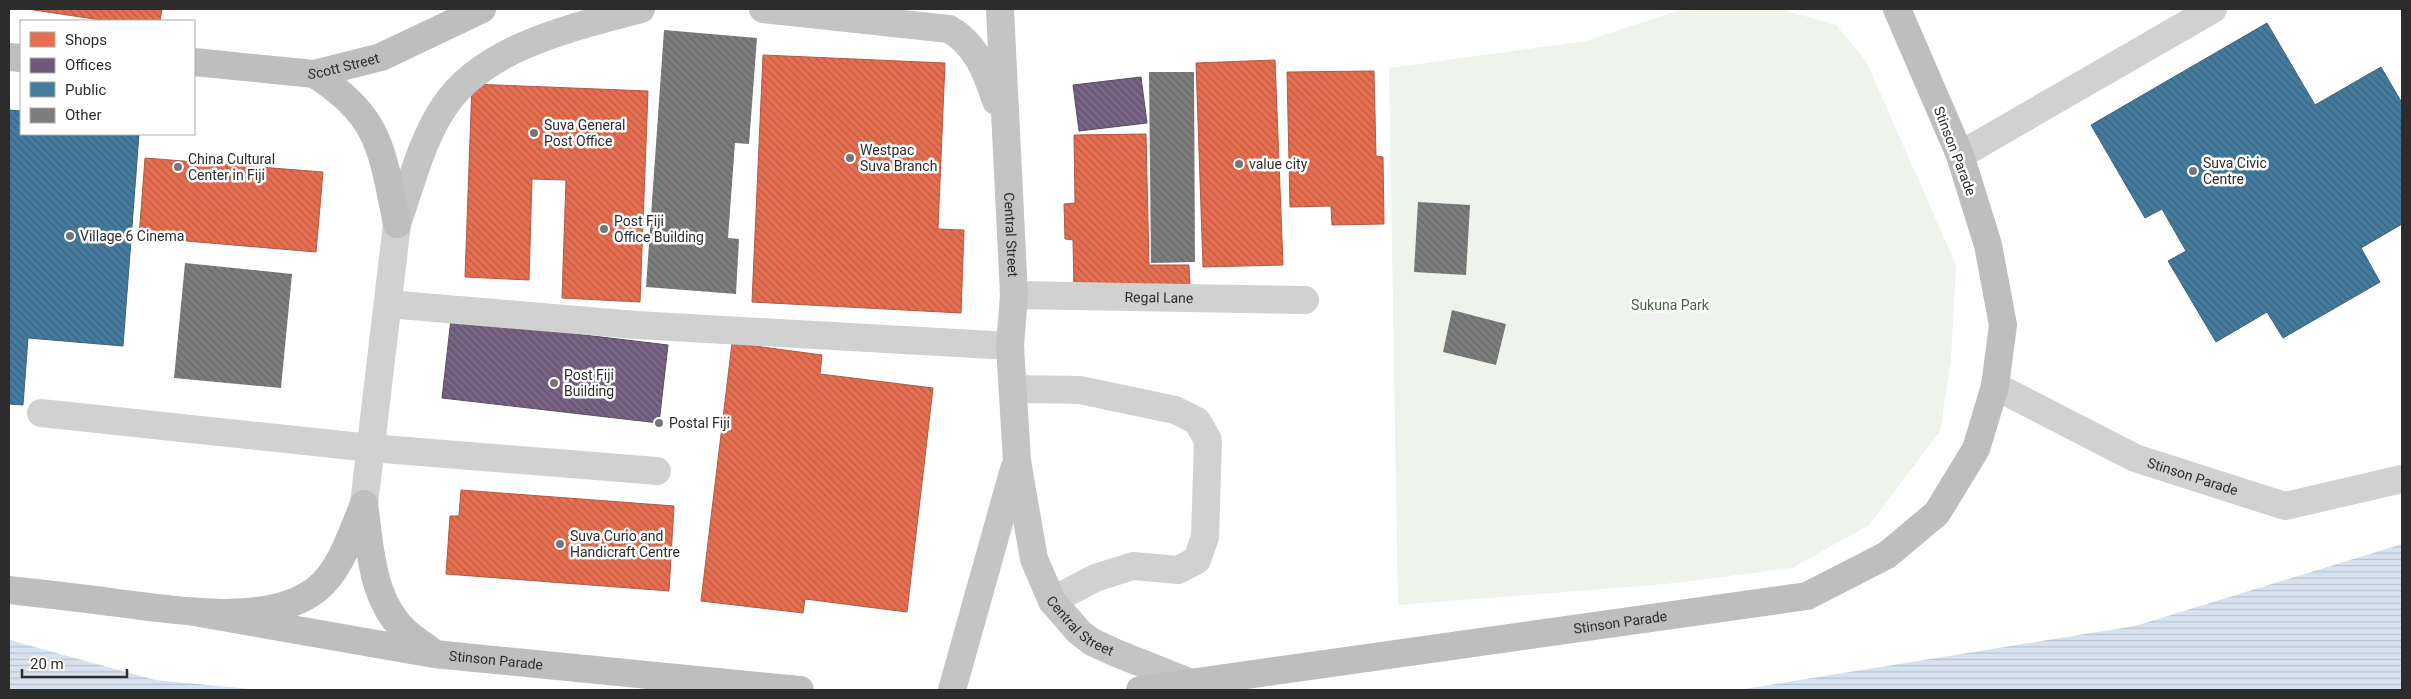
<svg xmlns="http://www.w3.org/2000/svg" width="2411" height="699" font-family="Roboto,sans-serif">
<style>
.green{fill:#eef3eb}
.water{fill:url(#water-rules)}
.shops{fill:url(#shops-back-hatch);stroke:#af5b46}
.offices{fill:url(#offices-back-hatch);stroke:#5a4c63}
.public{fill:url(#public-back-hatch);stroke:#3e637b}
.building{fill:url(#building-back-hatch)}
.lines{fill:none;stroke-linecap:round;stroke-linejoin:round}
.minor{stroke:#d1d1d1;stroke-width:28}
.major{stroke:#c4c4c4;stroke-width:28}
.highway{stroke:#bebebe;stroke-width:28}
.poi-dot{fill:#767676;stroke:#fff;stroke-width:2}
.labels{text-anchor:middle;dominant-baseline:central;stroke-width:5;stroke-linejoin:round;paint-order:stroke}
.street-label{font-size:14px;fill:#2c2c2c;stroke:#fff}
.poi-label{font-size:14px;fill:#2c2c2c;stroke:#fff;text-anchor:start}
.park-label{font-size:14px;fill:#48663c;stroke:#fff}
</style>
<defs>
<pattern id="water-rules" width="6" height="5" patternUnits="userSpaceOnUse" patternTransform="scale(1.25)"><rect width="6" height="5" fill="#d7e2f0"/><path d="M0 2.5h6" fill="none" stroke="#b9c2ce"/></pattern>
<pattern id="shops-back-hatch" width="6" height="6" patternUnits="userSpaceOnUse" patternTransform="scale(1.25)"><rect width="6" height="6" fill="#e76f51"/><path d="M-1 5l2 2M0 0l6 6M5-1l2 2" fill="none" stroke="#bb5b43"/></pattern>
<pattern id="offices-back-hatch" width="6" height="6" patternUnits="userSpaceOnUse" patternTransform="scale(1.25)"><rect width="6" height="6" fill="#6d597a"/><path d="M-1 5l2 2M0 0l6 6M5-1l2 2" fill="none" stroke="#82738c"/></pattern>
<pattern id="public-back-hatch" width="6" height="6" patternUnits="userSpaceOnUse" patternTransform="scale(1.25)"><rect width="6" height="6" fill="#457b9d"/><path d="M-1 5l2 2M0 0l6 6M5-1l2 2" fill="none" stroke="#3a6580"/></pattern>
<pattern id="building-back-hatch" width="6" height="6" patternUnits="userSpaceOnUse" patternTransform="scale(1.25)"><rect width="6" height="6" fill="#7d7d7d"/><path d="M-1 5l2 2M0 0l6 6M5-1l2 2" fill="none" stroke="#676767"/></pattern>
</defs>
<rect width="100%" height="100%" fill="#fff"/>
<!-- green -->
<path class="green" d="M1702,9h78l56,16 30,36 90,204 -5,95 -11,71 -71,94 -77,43 -126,16 -268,21 -9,-537 197,-27 88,-29z"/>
<!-- water -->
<path class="water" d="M2402,544v146h-664l397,-64z
M9,640l146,40 107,10h-253z"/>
<!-- shops -->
<path class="shops" d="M27,9h135l-2,12h-52z
M763,55l182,8 -7,166 26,1 -3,83 -209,-11z
M1275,60l8,205 -80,2 -7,-204z
M1374,71l2,85 7,1 1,67 -52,1 -1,-19 -41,1 -3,-135z
M472,84l176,7 -8,211 -78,-4 4,-118 -34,-1 -3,101 -64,-3z
M1146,134l3,131h40l1,23 -116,1 -1,-49 -8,-1 -1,-35 11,-1 -1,-68z
M145,158l178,14 -7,80 -177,-15z
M732,343l90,12 -2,19 113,14 -26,224 -102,-13 -2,14 -102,-12z
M461,490l213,16 -5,85 -223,-17 4,-58h9z"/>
<!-- offices -->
<path class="offices" d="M1141,77l6,46 -68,8 -6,-46z
M451,319l217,26 -9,78 -217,-25z"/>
<!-- public -->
<path class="public" d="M2267,23l48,82 66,-38 21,36v121l-41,24 19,34 -97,56 -16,-26 -51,30 -48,-81 18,-10 -24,-42 -17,9 -54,-93z
M9,110l12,1v23h118l-16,212 -95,-8 -5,67 -14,-1z"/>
<!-- building -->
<path class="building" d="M664,30l93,8 -8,106 -14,-1 -7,95 11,1 -3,55 -90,-7z
M1149,72h45l1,190 -44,1z
M1418,202l52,3 -4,70 -52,-3z
M185,263l107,11 -11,114 -107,-10z
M1452,310l54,14 -10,41 -53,-13z"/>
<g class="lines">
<!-- minor -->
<g class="minor">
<path d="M1960,155l253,-146"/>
<path id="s1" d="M1014,295l291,5"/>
<path d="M388,304l248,21 374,21"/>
<path id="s2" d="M1995,386l140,72 150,48 117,-27"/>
<path d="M1013,389l67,1 95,20 22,11 11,19 -3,97 -8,23 -19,10 -45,-4 -38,12 -43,23"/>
<path d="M41,413l330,35 286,23"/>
<path d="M364,504l33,-280"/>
</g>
<!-- major -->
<g class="major">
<path d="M763,9l186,20c27,15 38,44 47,72"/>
<path id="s3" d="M1000,9l14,286 -4,51 7,115 17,98 18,42 27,31 13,10 24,11 73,29"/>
<path d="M397,224c13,-37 25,-85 47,-117 40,-61 131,-80 197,-98"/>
<path d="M952,690l62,-221"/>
</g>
<!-- highway -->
<g class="highway">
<path d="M9,57l12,1"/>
<path id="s4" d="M194,62l120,12 67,-17 101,-48"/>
<path d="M314,74c67,42 68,77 83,150"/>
<path d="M364,504c6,42 7,94 40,126 8,8 18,14 27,21"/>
<path d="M9,590c36,4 72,8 109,13 55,7 152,24 199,-14 24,-19 35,-57 47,-85"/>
<path id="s5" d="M194,612l240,42 366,36"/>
<path id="s6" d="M1140,690l667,-94 80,-41 50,-42 39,-64 19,-63 8,-61 -15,-80 -28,-90 -63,-146"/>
</g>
</g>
<!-- markers -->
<g class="poi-dot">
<circle cx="534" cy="133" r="5"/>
<circle cx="850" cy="158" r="5"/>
<circle cx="1239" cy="164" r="5"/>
<circle cx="178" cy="167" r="5"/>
<circle cx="2193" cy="171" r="5"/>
<circle cx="604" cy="229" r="5"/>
<circle cx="70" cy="236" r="5"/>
<circle cx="554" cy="383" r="5"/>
<circle cx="659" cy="423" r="5"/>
<circle cx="560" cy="544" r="5"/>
</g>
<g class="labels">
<!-- street labels -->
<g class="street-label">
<text stroke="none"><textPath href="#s4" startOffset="151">Scott Street</textPath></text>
<text transform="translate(1955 151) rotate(69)">Stinson Parade</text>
<text stroke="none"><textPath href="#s3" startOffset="226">Central Street</textPath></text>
<text stroke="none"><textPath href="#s1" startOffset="145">Regal Lane</textPath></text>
<text stroke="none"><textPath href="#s2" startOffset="218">Stinson Parade</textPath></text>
<text stroke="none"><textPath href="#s6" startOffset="485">Stinson Parade</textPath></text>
<text stroke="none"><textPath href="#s3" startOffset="636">Central Street</textPath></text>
<text stroke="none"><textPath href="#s5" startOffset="306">Stinson Parade</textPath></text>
</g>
<!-- poi labels -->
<g class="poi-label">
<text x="544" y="125">Suva General<tspan x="544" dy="16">Post Office</tspan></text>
<text x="860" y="150">Westpac<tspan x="860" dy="16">Suva Branch</tspan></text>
<text x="188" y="159">China Cultural<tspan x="188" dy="16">Center in Fiji</tspan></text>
<text x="2203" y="163">Suva Civic<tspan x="2203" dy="16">Centre</tspan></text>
<text x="1249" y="164">value city</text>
<text x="614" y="221">Post Fiji<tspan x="614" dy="16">Office Building</tspan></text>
<text x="80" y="236">Village 6 Cinema</text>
<text x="564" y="375">Post Fiji<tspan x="564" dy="16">Building</tspan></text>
<text x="669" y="423">Postal Fiji</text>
<text x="570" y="536">Suva Curio and<tspan x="570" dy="16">Handicraft Centre</tspan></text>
</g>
<!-- park labels -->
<g class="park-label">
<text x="1670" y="305">Sukuna Park</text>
</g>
</g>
<!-- border -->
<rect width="2411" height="699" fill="none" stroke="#2c2c2c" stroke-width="20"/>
<!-- legend -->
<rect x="20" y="20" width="175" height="115" fill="#ffffff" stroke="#ababab"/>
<rect x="30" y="32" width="25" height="15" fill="#e76f51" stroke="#ababab"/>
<text x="65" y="45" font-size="15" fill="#2c2c2c">Shops</text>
<rect x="30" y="58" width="25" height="15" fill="#6d597a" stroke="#ababab"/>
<text x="65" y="70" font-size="15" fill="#2c2c2c">Offices</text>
<rect x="30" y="82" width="25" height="15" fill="#457b9d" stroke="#ababab"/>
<text x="65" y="95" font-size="15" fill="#2c2c2c">Public</text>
<rect x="30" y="108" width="25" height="15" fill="#7d7d7d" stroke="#ababab"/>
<text x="65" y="120" font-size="15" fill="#2c2c2c">Other</text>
<!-- scale -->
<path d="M22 669v8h105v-8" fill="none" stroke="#2c2c2c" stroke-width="2.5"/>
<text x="30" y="669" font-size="15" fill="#2c2c2c" stroke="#ffffff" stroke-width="4" paint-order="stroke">20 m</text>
</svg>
